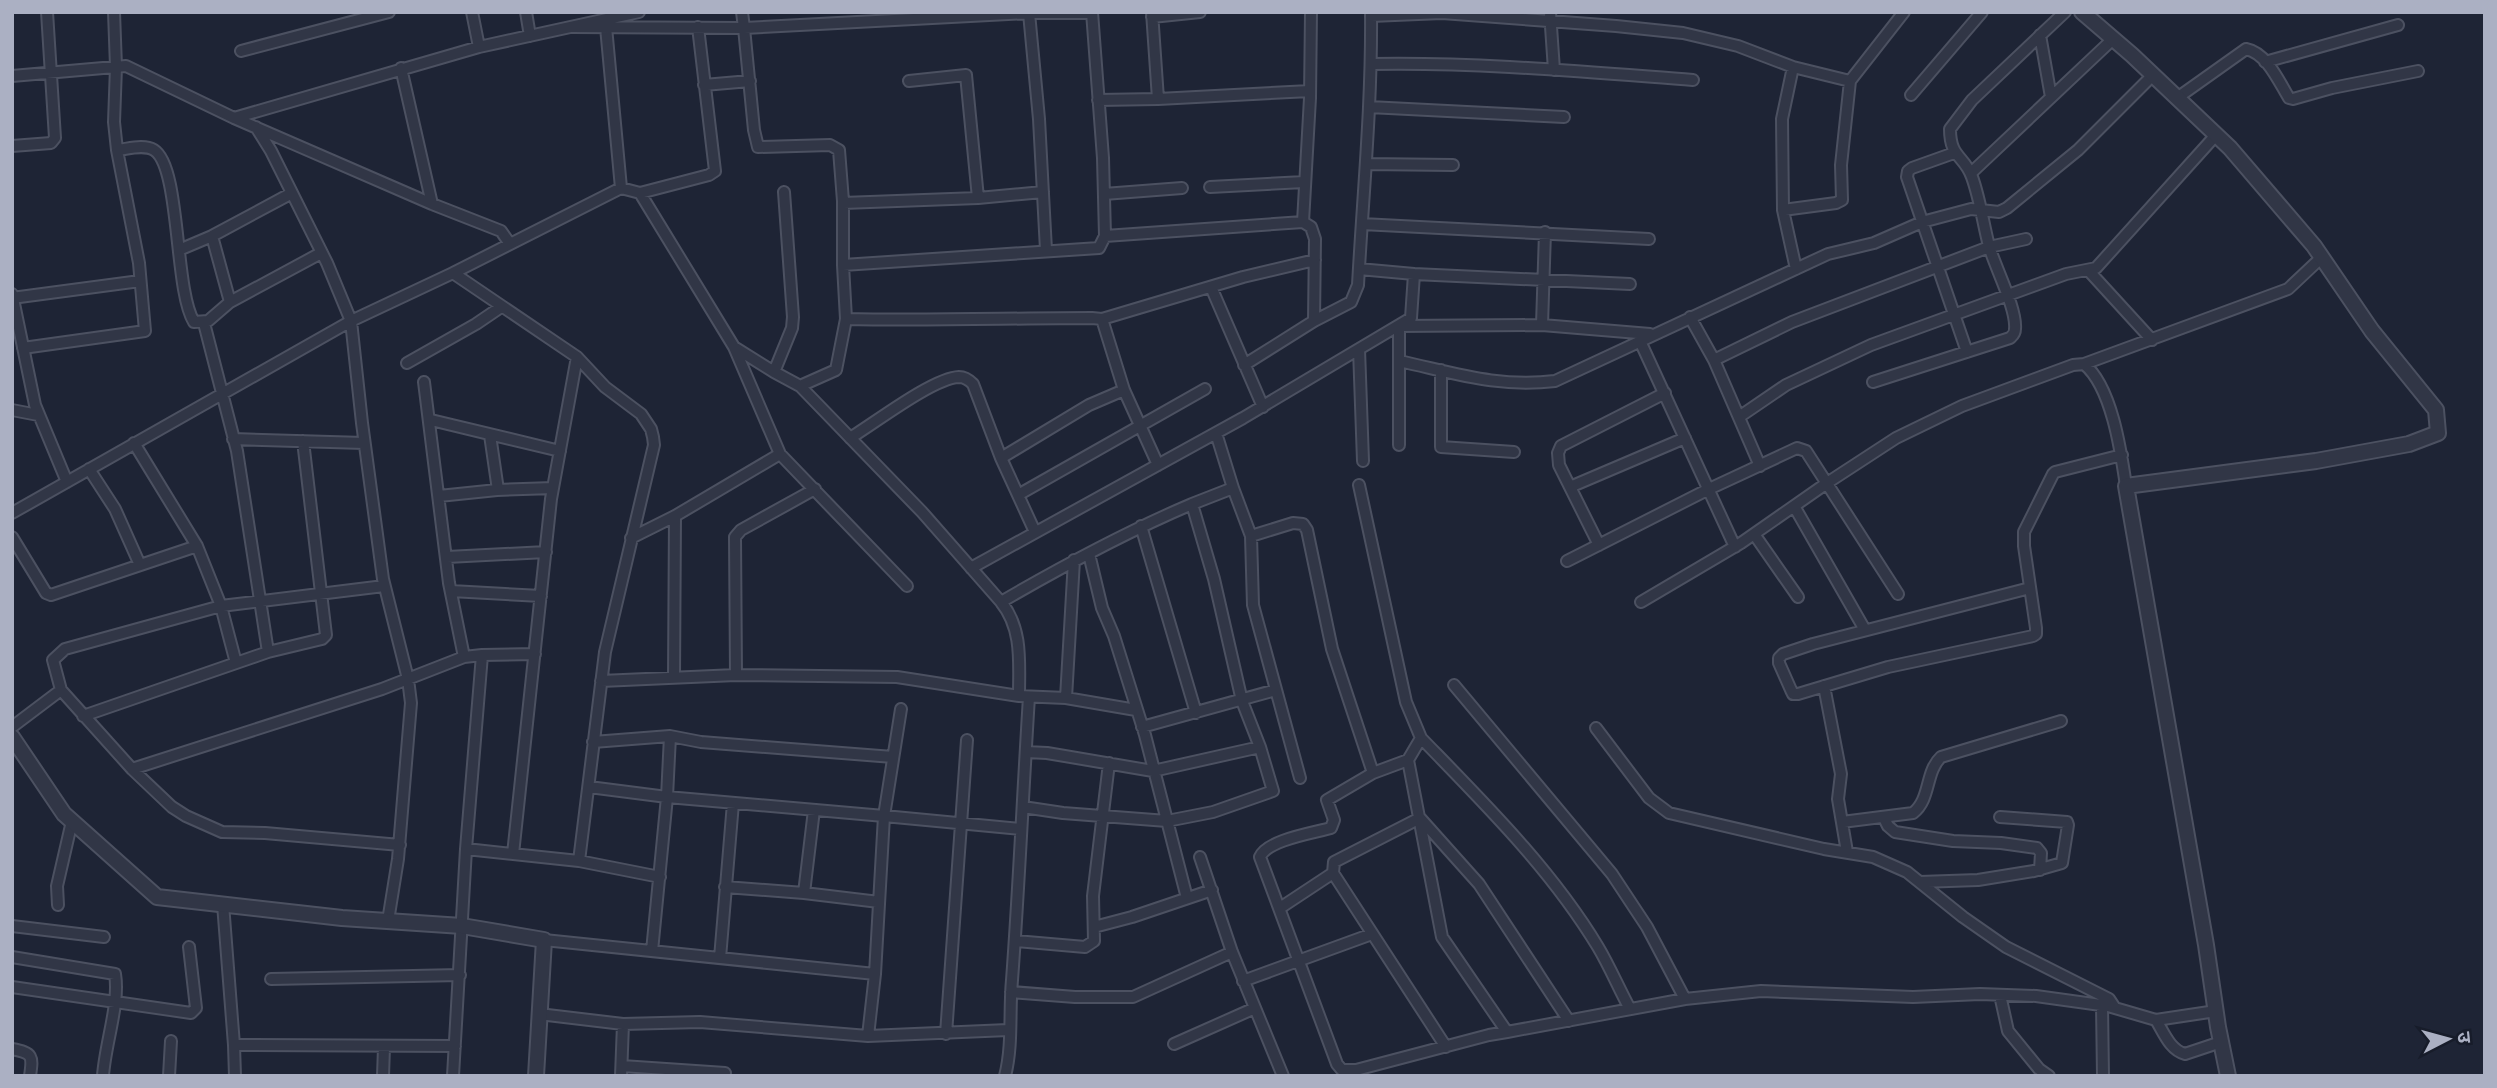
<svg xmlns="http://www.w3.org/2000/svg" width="2497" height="1088" font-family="'Public Sans','Noto Sans Devanagari',sans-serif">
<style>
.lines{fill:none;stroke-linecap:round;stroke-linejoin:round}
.minor-casing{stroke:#4c5161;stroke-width:14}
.tertiary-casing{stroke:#4c5161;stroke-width:18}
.minor{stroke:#313646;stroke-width:10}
.tertiary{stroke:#313646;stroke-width:14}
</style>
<rect width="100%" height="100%" fill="#1e2435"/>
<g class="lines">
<!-- minor casing -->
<g class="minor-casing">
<path id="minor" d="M472,12l7,35
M526,12l4,24
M742,12l2,16 285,-15
M1152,12l6,87
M1550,12l4,58
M1371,16l71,-3 174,13 67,7 55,13 55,21 57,14
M1152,17l48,-5
M572,27l172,1 10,102 4,17 72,-2 9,5 4,51v64l256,-17 6,-12 -2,-78 -11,-146
M606,27l15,161
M2040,35l11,62
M241,51l148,-39
M2265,62l133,-37
M1371,64c107,-2 215,8 322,16
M1793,67l-11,52 1,91 13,59
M401,68l31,136
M12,76l114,-10 108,52 245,-71 160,-35
M909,81l57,-6 12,123
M704,85l46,-4
M1911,95l71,-83
M2177,98l69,-49c21,4 33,33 43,49l4,1 39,-11 86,-17
M1098,100l60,-1 152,-8
M1369,107l195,10
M234,118l198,86 69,27 9,13
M256,127l15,24 56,112 24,58 11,102 21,156 25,100 3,24 -13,156 -10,62
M12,146l39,-3 4,-5 -8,-126
M117,150c11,-1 27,-6 37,0 27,17 20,140 40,172l14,-1 22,-19 91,-49
M1954,153l-42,15 -4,3 -1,6 60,175
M1366,164l87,1
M1971,173l142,-134
M1210,187l94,-5
M640,193l69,-18 6,-4 -17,-144
M1104,194l78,-6
M843,203l135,-5 65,-6
M1783,210l53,-7 6,-3 -1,-35 9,-84 54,-69
M1303,222l7,-124 1,-86
M1362,224l287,15
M212,236l18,66
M1105,236l198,-14 8,5 4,12 -1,82
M179,250l33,-14 80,-43
M1046,250l-7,-131 -10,-106h63
M2088,270l64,70
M1414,274l216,10
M1211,287l52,120
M12,294l23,111 32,77
M12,298l128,-17
M1690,317l24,43 46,106
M846,319c82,2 164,-1 246,-1l10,1 141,-42 72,-17
M1102,319l22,71 34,75
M204,323l33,128 31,201
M1542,325l108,9
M1640,341l95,206
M734,347l40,25 26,14 122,126 79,90c62,-36 125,-70 191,-98l22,75 28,122 18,46 13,44 -60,21 -46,9 -104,-8 -40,-6
M23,348l122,-17 -6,-68 -22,-113 -3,-28 2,-55 -2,-55
M1359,349l4,112
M1714,360l78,-38 197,-75 37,-8
M1399,361c56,12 99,27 156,20l273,-127 46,-11 48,-21 49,-13 28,3 8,-4 71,-58 75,-75
M407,363l69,-39 25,-17
M2084,364l204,-75 34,-32
M1244,365l70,-44 37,-19 7,-17c5,-91 14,-181 13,-273
M1441,370v77l73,5
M774,372l18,-44 1,-11 -9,-125
M424,382l25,201 15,74
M1873,382l137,-44c3,-3 5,-4 5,-9 2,-20 -20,-62 -26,-83 -6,-23 -9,-47 -17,-69 -8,-22 -22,-19 -22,-48l22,-29 93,-88
M800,386l36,-16 10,-51 -3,-54
M12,410l26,5
M1739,417l47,-32 85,-40 195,-71 30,-6 120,-133
M431,420l129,31
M1216,433l17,55
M490,435l8,55
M850,438c25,-15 83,-60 109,-61 6,0 10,3 14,7l28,74 34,74
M233,439l131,4
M134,443l63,103 24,60 15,57
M1399,445v-119l143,-1 3,-93
M780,454l127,132
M1001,458l88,-53 35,-15
M89,469l26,40 25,56
M1359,485l47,217 15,36
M1570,487l115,-49
M1018,495l187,-106
M439,496l58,-6 56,-2
M1192,504l41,-16 18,48 42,-13 10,1 4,6 25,119 41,124 35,-13 34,177 65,95 178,-33 76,-8 152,6 67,-3 56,2 72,10 48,14 60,-9
M1794,506l71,124
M12,513l339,-192 102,-48
M1141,526l55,187
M1754,534l44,63
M1251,536l2,69 47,173
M12,537l34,56 5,2 146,-49
M1599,545l-40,-80 -1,-12 3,-7 104,-53
M1089,554l13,54 12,28 31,99 42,163
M447,557l99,-5
M1567,561l142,-72 88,-41 9,3 92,143
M971,568l272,-150 168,-100 3,-44 -55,-5
M384,586l-163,20 -156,43 -12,11 8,30 71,79 40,38 14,9 36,16 43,1 135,12
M2030,588l-217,56 -30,10 -4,4v5l12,27 2,4h5l90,-27 145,-31 3,-2v-6l-12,-82v-14l29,-58 2,-2 67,-17
M451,591l90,5
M1001,602c22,27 18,61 18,94
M1641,602l100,-59 86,-60 69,-45 66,-32 111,-41 11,-1c28,23 37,88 42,122
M736,675l-1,-138 6,-7 74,-41
M674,677l1,-161
M601,681l135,-6 161,2 122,19 47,2 70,12
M1454,685l158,189 35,53 38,72
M1824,686l17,88 -3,25 9,53
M1066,698l8,-138
M83,716l185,-64 54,-13 4,-4 -23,-194
M12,727l49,-37
M1142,727l134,-37
M1596,728l53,70 20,15 155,36 49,8 34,15 56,45 43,30 103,52 6,9
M593,742l77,-6 31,6 192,15
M1026,752l21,1 106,18 107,-24
M1408,760l13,-22c64,66 130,131 177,209 12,20 21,42 32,62
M132,769l250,-80 82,-32 18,-2
M1373,773l-46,27 7,20 -3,8c-18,5 -64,12 -71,29l77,207 5,6h14l133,-35 18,-3
M589,787l78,10 3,-61
M1884,818l4,8 7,6 58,9 48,2 36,5 4,5 -1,17
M1842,822l71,-9c18,-14 12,-41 28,-56l120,-36
M466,849l16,-194 53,-1
M513,854l38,-355 26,-142
M1200,857l32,95 51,124
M579,861l81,16
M1333,873l1,-11 86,-44 59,66 90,137
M1920,882l58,-2 56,-9 28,-8 6,-38 -1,-3 -67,-5
M725,887l79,6 75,9
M804,893l10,-83
M223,904l11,141 1,31
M58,905l-1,-19 15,-65
M1280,908l53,-35 113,174
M12,926l92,11
M1094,927l38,-10 80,-27
M544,940l331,34 -7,62 140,-6
M1015,941l70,6 9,-6 -1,-45 16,-133
M652,951l15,-154 217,19 17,-107
M12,957l103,17c5,30 -10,70 -12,102
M720,958l13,-155
M875,974l9,-158 137,13
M271,979l189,-4
M1243,981l129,-47
M12,987l179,26 5,-5 -7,-61
M1011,992l64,5h58l99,-45
M2000,995l8,36 31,38 10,7
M2102,1005l1,71
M539,1014l84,10 77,-2 168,14
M2156,1020c8,13 14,30 29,34l36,-12
M946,1034l21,-294
M1174,1044l81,-36
M234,1045l221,1
M12,1049c21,4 21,7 18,27
M622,1066l103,7
M169,1076l2,-35
M383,1076l1,-29
M453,1076l13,-227 113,12 26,-209 49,-207 -1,-8 -2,-8 -10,-15 -36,-27 -28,-30 -124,-84 168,-85 19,5 94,154 46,107 -105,62 -44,22
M621,1076l2,-52
M1005,1076c8,-31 4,-65 7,-96 7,-94 11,-189 17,-283"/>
</g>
<!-- tertiary casing -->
<g class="tertiary-casing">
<path id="tertiary" d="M2082,12l50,43 98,93 84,98 58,85 64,79 2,23 -29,11 -93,17 -190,25 80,459 12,82 10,49
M12,737l52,77 93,83 185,21 120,8 82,14 -8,136"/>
</g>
<!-- minor -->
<use href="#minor" class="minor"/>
<!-- tertiary -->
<use href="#tertiary" class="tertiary"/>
</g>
<!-- border -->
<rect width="2497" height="1088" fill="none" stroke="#abb0c3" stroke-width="28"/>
<!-- north arrow -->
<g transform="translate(2448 1039) rotate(84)" stroke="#171c2a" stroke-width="5" paint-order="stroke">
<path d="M0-5L12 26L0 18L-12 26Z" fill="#abb0c3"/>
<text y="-10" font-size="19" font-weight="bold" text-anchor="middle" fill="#abb0c3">उ</text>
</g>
</svg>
